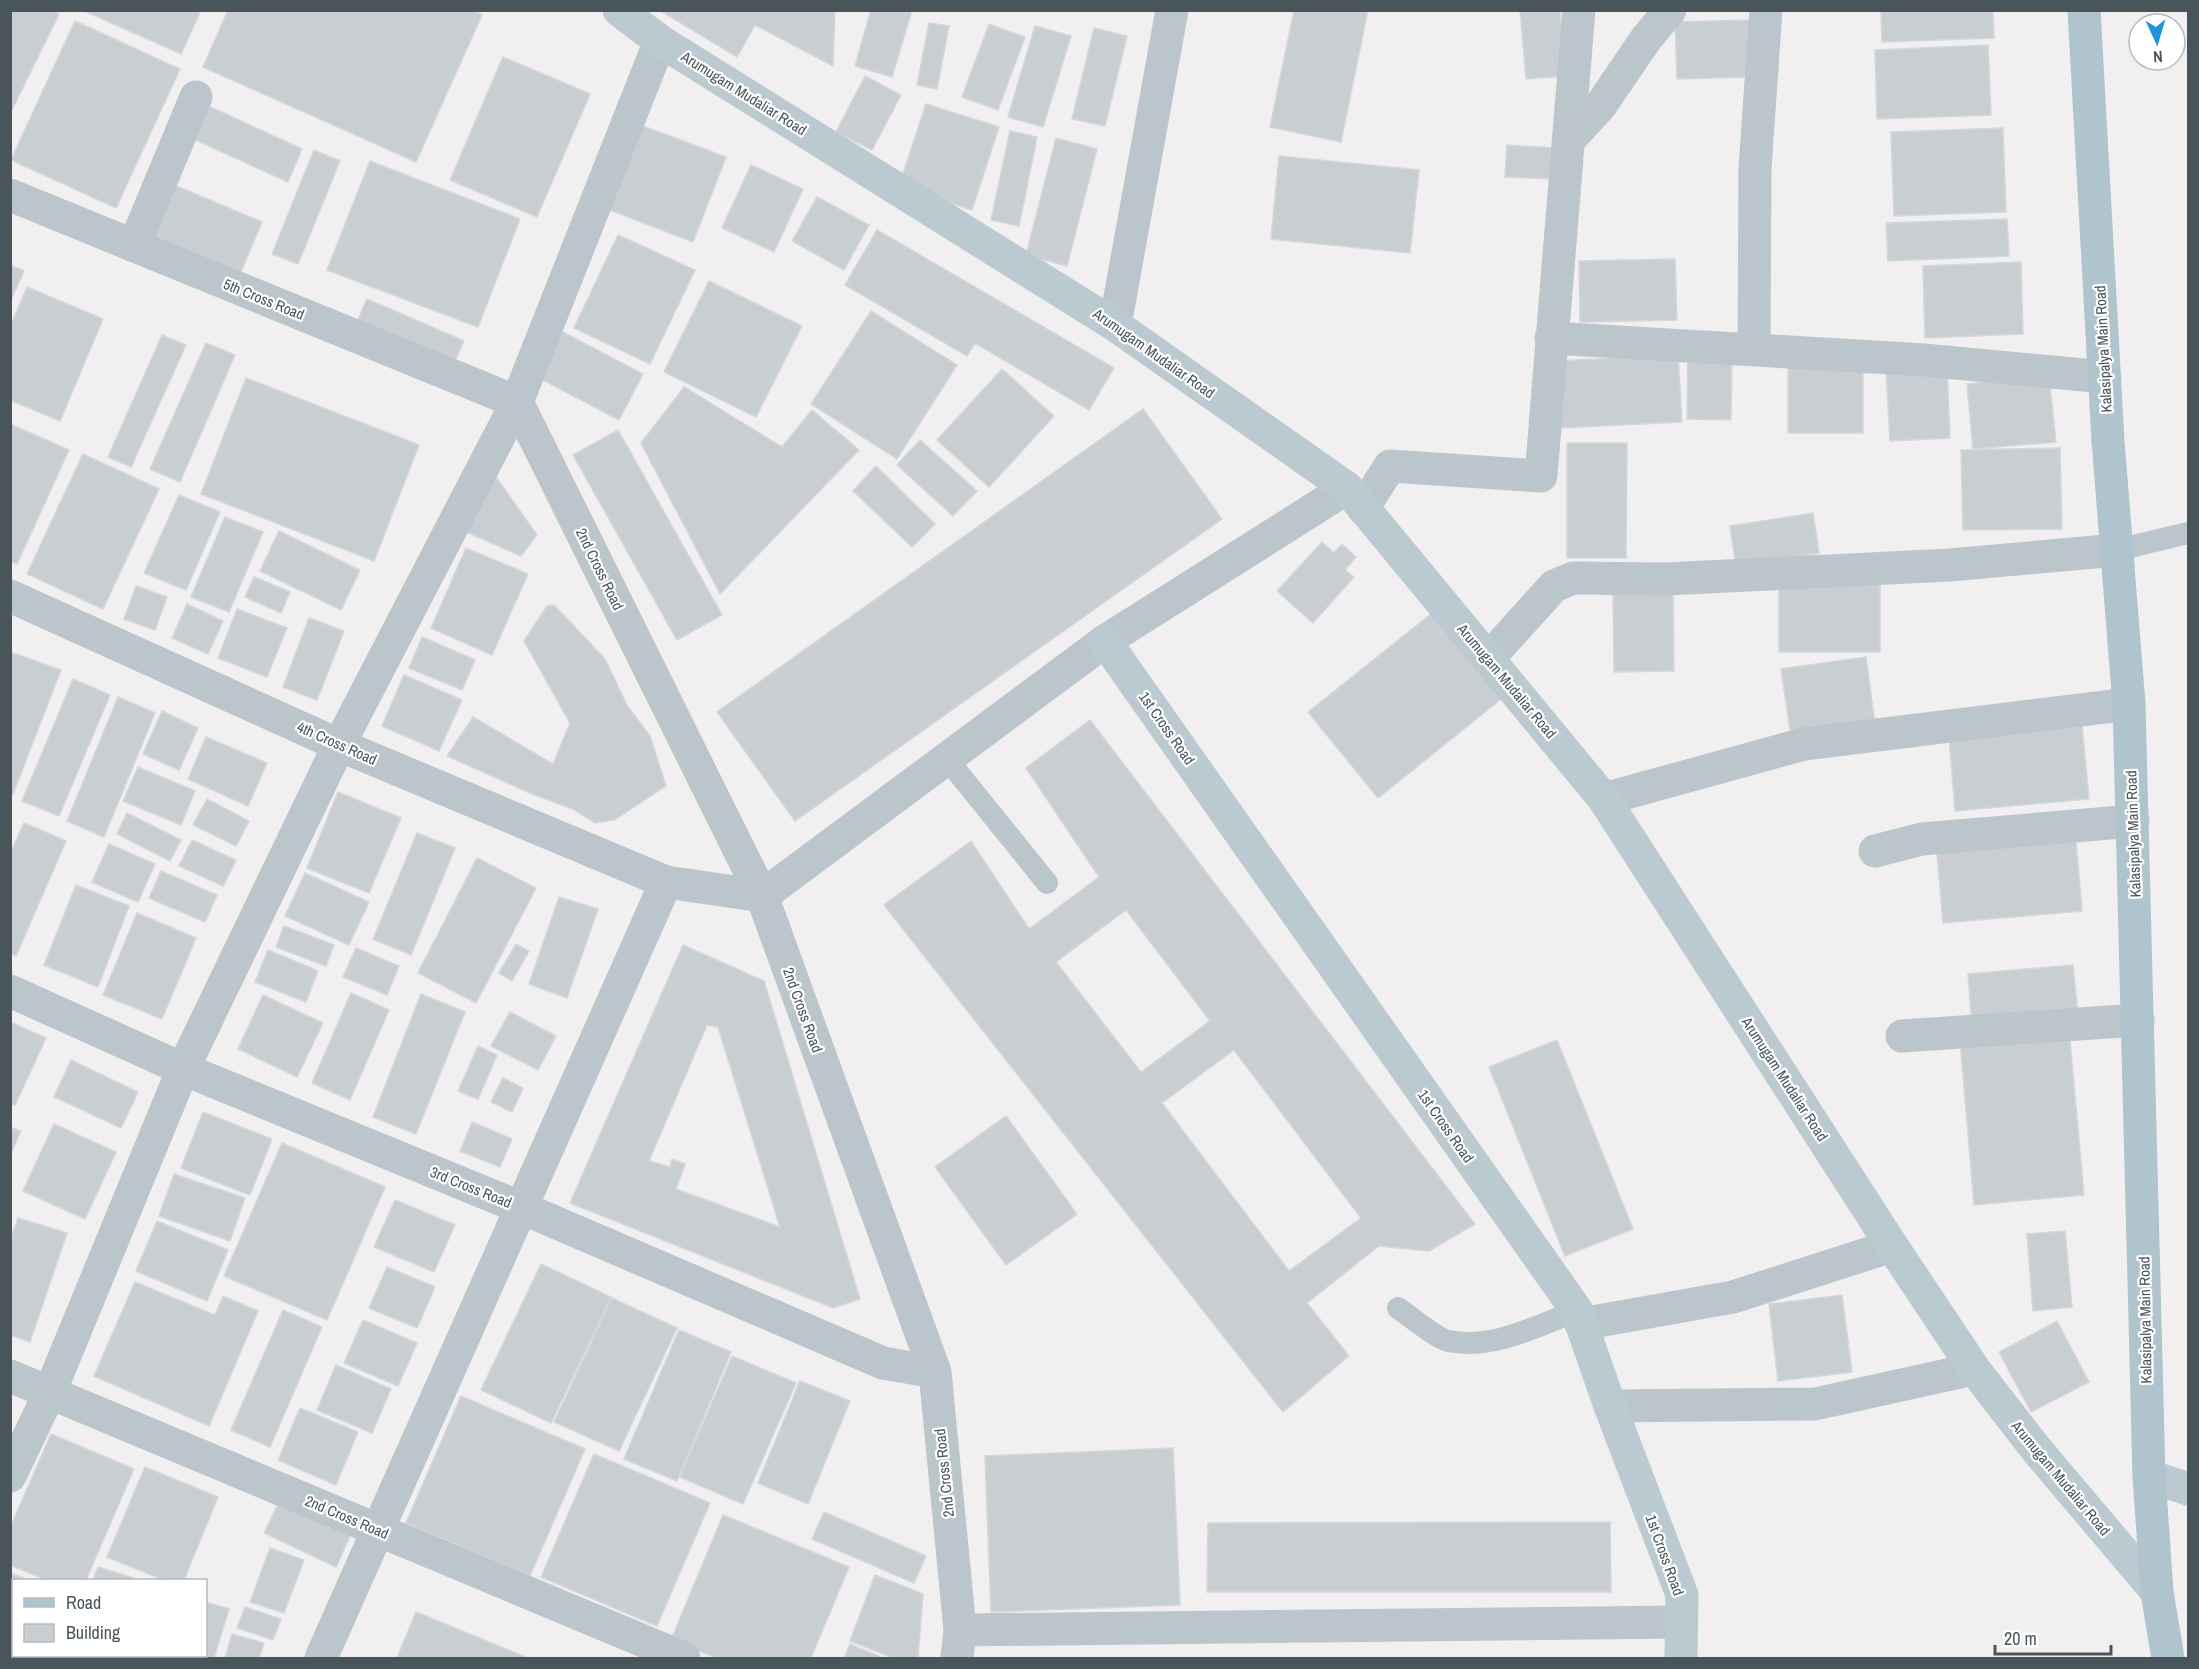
<svg xmlns="http://www.w3.org/2000/svg" width="2199" height="1669" font-family="'Archivo Narrow',sans-serif">
<style>
.building{fill:#c9ced2;stroke:#d3d7db;stroke-width:1.5;fill-rule:evenodd}
.lines{fill:none;stroke-linecap:round;stroke-linejoin:round}
.lane{stroke:#bbc6cc;stroke-width:22}
.street{stroke:#bbc6cc;stroke-width:33}
.secondary{stroke:#bbc9d1;stroke-width:33}
.primary{stroke:#b0c4ce;stroke-width:33}
.labels{text-anchor:middle;dominant-baseline:central;stroke-width:4.5;stroke-linejoin:round;paint-order:stroke}
.street-label{font-size:15px;fill:#48565c;stroke:#fff}
</style>
<rect width="100%" height="100%" fill="#f2eff0"/>
<!-- building -->
<path class="building" d="M10,10h42l7,4 -49,100z
M82,10h119l-20,44z
M228,10h245l9,5 -66,147 -213,-95z
M659,10h176l-2,56 -78,-41 -18,32z
M871,10h41l-20,67 -37,-11z
M1294,10h74l-27,132 -71,-15z
M1520,10h40l6,66 -40,3z
M1881,10h112l1,28 -112,4z
M1749,20l1,57 -73,2 -2,-57z
M75,21l105,48 -64,139 -105,-48z
M929,23l20,3 -12,63 -20,-4z
M989,24l36,13 -27,73 -36,-13z
M1035,26l36,10 -28,91 -35,-10z
M1094,28l33,8 -22,90 -33,-7z
M1988,45l3,70 -114,4 -2,-69z
M503,57l87,37 -53,123 -87,-37z
M865,76l36,19 -29,55 -36,-18z
M204,104l98,45 -14,33 -99,-45z
M926,104l73,23 -27,83 -73,-24z
M643,126l83,31 -33,85 -83,-32z
M2003,128l3,84 -112,4 -3,-84z
M1010,131l27,6 -18,89 -28,-6z
M1056,138l41,11 -30,117 -41,-11z
M1507,145l49,3 -1,31 -50,-2z
M314,150l26,11 -42,103 -26,-10z
M1279,156l140,14 -9,83 -139,-14z
M370,161l150,58 -42,108 -151,-57z
M751,165l52,24 -29,63 -52,-24z
M167,182l95,40 -22,52 -95,-40z
M817,197l52,28 -25,45 -52,-29z
M2007,219l2,37 -121,5 -2,-38z
M877,230l237,138 -25,42 -114,-67 -8,13 -122,-71z
M618,235l77,35 -45,94 -76,-36z
M1675,259l2,61 -97,2 -1,-61z
M2021,262l2,72 -98,4 -2,-72z
M10,265l14,6 -14,31z
M709,281l93,45 -46,91 -92,-45z
M27,287l76,32 -43,102 -50,-21v-73z
M367,299l97,42 -11,24 -97,-41z
M871,311l86,54 -60,94 -86,-55z
M561,331l82,43 -24,46 -82,-43z
M162,335l24,10 -55,122 -23,-10z
M206,343l29,12 -55,127 -30,-13z
M1688,353l44,1 -1,66 -44,-1z
M1678,355l4,67 -122,6 -3,-67z
M1863,363v70h-75v-69z
M1947,366l3,72 -60,3 -4,-71z
M1002,369l52,47 -65,71 -52,-47z
M2049,376l7,66 -83,7 -6,-65z
M246,378l173,67 -45,116 -173,-67z
M684,387l98,60 30,-37 47,40 -139,144 -79,-151z
M1143,409l79,110 -427,302 -78,-109z
M10,424l59,26 -52,114 -7,-3z
M618,430l104,185 -45,25 -104,-185z
M920,440l57,51 -24,25 -56,-51z
M1567,443h60l-1,115h-59z
M2060,448l2,81 -99,1 -2,-80z
M83,454l76,35 -56,120 -76,-35z
M876,466l59,58 -23,23 -59,-56z
M496,477l41,58 -16,21 -57,-25z
M179,495l41,17 -34,78 -42,-17z
M1813,513l6,40 -83,13 -6,-40z
M225,517l38,15 -34,80 -38,-15z
M279,531l81,39 -19,40 -81,-39z
M1322,542l12,11 8,-9 14,13 -11,13 9,7 -41,46 -36,-32z
M466,548l62,26 -36,81 -61,-27z
M254,577l36,15 -9,21 -36,-16z
M1880,581v71h-101v-70z
M136,586l31,11 -12,33 -31,-11z
M1673,586l1,85 -60,1 -1,-85z
M187,604l36,17 -15,33 -36,-16z
M554,605l51,54 22,46 23,31 16,50 -52,34 -19,3 -22,-14 -41,-15 -85,-38 26,-39 80,47 17,-41 -46,-82 23,-35z
M237,609l50,19 -20,49 -49,-19z
M1436,610l69,86 -127,102 -70,-86z
M309,618l35,13 -27,69 -34,-13z
M422,637l53,23 -13,30 -53,-22z
M10,652l51,18 -48,124 -3,-1z
M1866,657l9,67 -84,12 -10,-67z
M404,675l58,25 -23,51 -57,-25z
M73,679l37,16 -51,121 -37,-15z
M118,697l37,16 -51,124 -37,-16z
M162,711l36,17 -19,42 -36,-16z
M1090,720l385,504 -46,27 -50,-5 -72,57 42,53 -66,56 -399,-507 87,-64 58,88 70,-52 -73,-109zM1126,910l84,111 -69,51 -85,-110zM1234,1050l127,168 -72,53 -127,-168z
M2082,725l7,74 -134,12 -6,-74z
M206,737l61,26 -19,43 -60,-27z
M138,767l57,24 -14,34 -58,-24z
M338,792l63,26 -32,75 -62,-25z
M207,799l42,22 -13,25 -43,-21z
M127,813l54,27 -11,21 -53,-27z
M24,823l42,18 -50,115 -6,-3v-99z
M2075,830l7,81 -139,12 -7,-81z
M417,833l38,15 -44,107 -38,-16z
M192,840l44,20 -13,26 -44,-20z
M109,844l46,20 -17,38 -46,-20z
M477,858l59,30 -60,115 -58,-30z
M161,871l56,24 -12,27 -56,-24z
M305,873l64,29 -20,43 -64,-29z
M76,885l53,21 -31,81 -54,-22z
M559,897l39,12 -31,89 -38,-14z
M137,913l59,25 -34,81 -59,-24z
M284,926l50,19 -8,21 -50,-19z
M516,944l13,7 -17,30 -13,-8z
M683,945l81,36 96,318 -27,9 -263,-105zM707,1025l11,2 62,200 -104,-38 9,-25 -13,-5 -2,8 -21,-6z
M356,948l43,18 -12,29 -44,-18z
M268,950l50,21 -12,31 -51,-20z
M2073,965l5,50 -106,9 -4,-50z
M351,993l38,17 -39,90 -38,-17z
M421,994l44,18 -49,122 -43,-17z
M263,995l60,28 -26,54 -59,-28z
M510,1012l46,24 -18,34 -47,-24z
M10,1022l36,16 -31,67 -5,-2z
M2069,1029l15,166 -110,10 -14,-166z
M1557,1040l76,189 -68,27 -76,-189z
M478,1046l19,9 -19,44 -20,-8z
M71,1060l67,32 -17,36 -67,-31z
M503,1078l20,10 -11,24 -21,-10z
M203,1112l69,27 -22,56 -69,-27z
M1006,1116l71,98 -71,51 -71,-98z
M472,1122l40,17 -12,28 -40,-16z
M54,1124l62,28 -31,67 -62,-28z
M10,1127l11,4 -11,25z
M282,1143l103,44 -58,133 -103,-44z
M174,1174l71,24 -15,43 -71,-25z
M395,1200l60,25 -21,47 -60,-25z
M18,1218l49,15 -37,109 -20,-7v-94z
M157,1221l71,29 -21,51 -71,-30z
M2065,1231l7,76 -39,4 -6,-77z
M541,1264l70,33 -60,126 -70,-33z
M387,1267l48,20 -18,41 -48,-20z
M135,1282l80,33 8,-19 35,15 -49,115 -115,-50z
M1842,1295l10,77 -74,9 -9,-77z
M612,1298l65,30 -58,123 -65,-29z
M283,1310l39,17 -52,120 -39,-17z
M363,1320l54,23 -19,43 -54,-23z
M2057,1321l32,61 -58,30 -32,-60z
M679,1330l52,22 -54,129 -53,-22z
M732,1356l64,27 -53,121 -63,-27z
M336,1365l55,24 -19,44 -55,-23z
M800,1381l50,20 -42,103 -50,-21z
M461,1396l124,53 -55,127 -124,-53z
M300,1408l58,24 -22,53 -58,-25z
M51,1434l83,35 -48,111h-40l-36,-15v-37z
M1173,1448l7,157 -189,7 -6,-156z
M594,1454l116,49 -53,123 -116,-49z
M145,1467l73,30 -34,83h-20l-57,-23z
M282,1496l71,33 -17,38 -72,-34z
M824,1512l102,44 -12,27 -102,-44z
M723,1515l126,52 -38,91h-94l-46,-18z
M1610,1522l1,70h-404l1,-69z
M270,1548l34,12 -20,53 -34,-11z
M98,1567l36,11 -1,2h-40z
M10,1573l19,7h-15v50l-4,-1z
M875,1575l48,19 -5,64h-24l-44,-17z
M206,1602l23,7 -15,49h-61l1,-2h52z
M245,1607l36,12 -8,21 -36,-12z
M416,1612l112,46h-131z
M232,1634l32,9 -5,15h-34z
M850,1644l33,14h-39z"/>
<g class="lines">
<!-- lane -->
<path class="lane" d="M2117,550l71,-17
M947,759l100,124
M1398,1308c11,8 40,31 50,33 45,9 88,-15 129,-30"/>
<!-- street -->
<path class="street" d="M1568,141l33,-36 45,-66 24,-29
M10,195l507,207 245,494 173,476 25,258 -3,28
M134,246l62,-149
M1115,325l57,-315
M1551,338l373,22 181,17
M1754,349l1,-181 11,-158
M1363,508l27,-42 151,10 38,-466
M10,596l329,149 327,137 96,14 343,-255 242,-153
M1488,659l66,-73 19,-8 93,1 284,-14 167,-15
M1604,799l200,-55 325,-40
M1875,851l47,-12 211,-18
M10,991l173,78 339,139 361,155 52,9
M1902,1036l236,-16
M1581,1324l152,-27 159,-51
M10,1376l674,282
M1610,1406l205,-2 159,-35
M10,1476l40,-84 133,-323 156,-324 178,-343 143,-361
M960,1630l721,-8
M321,1658l345,-776"/>
<!-- secondary -->
<path class="secondary" d="M619,10l41,31 455,284 232,163 257,311 288,447 82,123 62,80 121,143
M1105,641l472,670 33,95 72,189 -1,63
M2149,1476l39,13"/>
<!-- primary -->
<path class="primary" d="M2084,10l24,431 21,263 20,772 8,116 11,66"/>
</g>
<g class="labels">
<!-- street labels -->
<g class="street-label">
<text transform="translate(744 93) rotate(32)">Arumugam Mudaliar Road</text>
<text transform="translate(264 299) rotate(22)">5th Cross Road</text>
<text transform="translate(2103 349) rotate(-93)">Kalasipalya Main Road</text>
<text transform="translate(1154 353) rotate(35)">Arumugam Mudaliar Road</text>
<text transform="translate(600 569) rotate(64)">2nd Cross Road</text>
<text transform="translate(1507 681) rotate(50)">Arumugam Mudaliar Road</text>
<text transform="translate(1167 728) rotate(55)">1st Cross Road</text>
<text transform="translate(337 743) rotate(24)">4th Cross Road</text>
<text transform="translate(2133 834) rotate(-92)">Kalasipalya Main Road</text>
<text transform="translate(803 1010) rotate(70)">2nd Cross Road</text>
<text transform="translate(1785 1079) rotate(57)">Arumugam Mudaliar Road</text>
<text transform="translate(1446 1126) rotate(55)">1st Cross Road</text>
<text transform="translate(471 1187) rotate(22)">3rd Cross Road</text>
<text transform="translate(2145 1320) rotate(-91)">Kalasipalya Main Road</text>
<text transform="translate(944 1473) rotate(-96)">2nd Cross Road</text>
<text transform="translate(2061 1478) rotate(50)">Arumugam Mudaliar Road</text>
<text transform="translate(347 1517) rotate(23)">2nd Cross Road</text>
<text transform="translate(1665 1555) rotate(70)">1st Cross Road</text>
</g>
</g>
<!-- border -->
<rect width="2199" height="1669" fill="none" stroke="#48565c" stroke-width="24"/>
<!-- legend -->
<rect x="12" y="1579" width="195" height="78" fill="#ffffff" stroke="#b6bbbe" stroke-width="1.5"/>
<rect x="24" y="1598" width="30" height="9" fill="#b0c4ce" stroke="#b6bbbe" stroke-width="1.5"/>
<text x="66" y="1609" font-size="18" fill="#48565c">Road</text>
<rect x="24" y="1624" width="30" height="18" fill="#c9ced2" stroke="#b6bbbe" stroke-width="1.5"/>
<text x="66" y="1639" font-size="18" fill="#48565c">Building</text>
<!-- north arrow -->
<g transform="translate(2157 42) rotate(176)"><circle r="28" fill="#ffffff" stroke="#b6bbbe" stroke-width="1.5"/>
<path d="M0-4.5L10 22L0 15L-10 22Z" fill="#1d94de"/>
<text y="-9" font-size="16" font-weight="bold" text-anchor="middle" fill="#48565c">N</text>
</g>
<!-- scale -->
<path d="M1995 1645v9h116v-9" fill="none" stroke="#48565c" stroke-width="3"/>
<text x="2004" y="1645" font-size="18" fill="#48565c" stroke="#ffffff" stroke-width="4.5" paint-order="stroke">20 m</text>
</svg>
